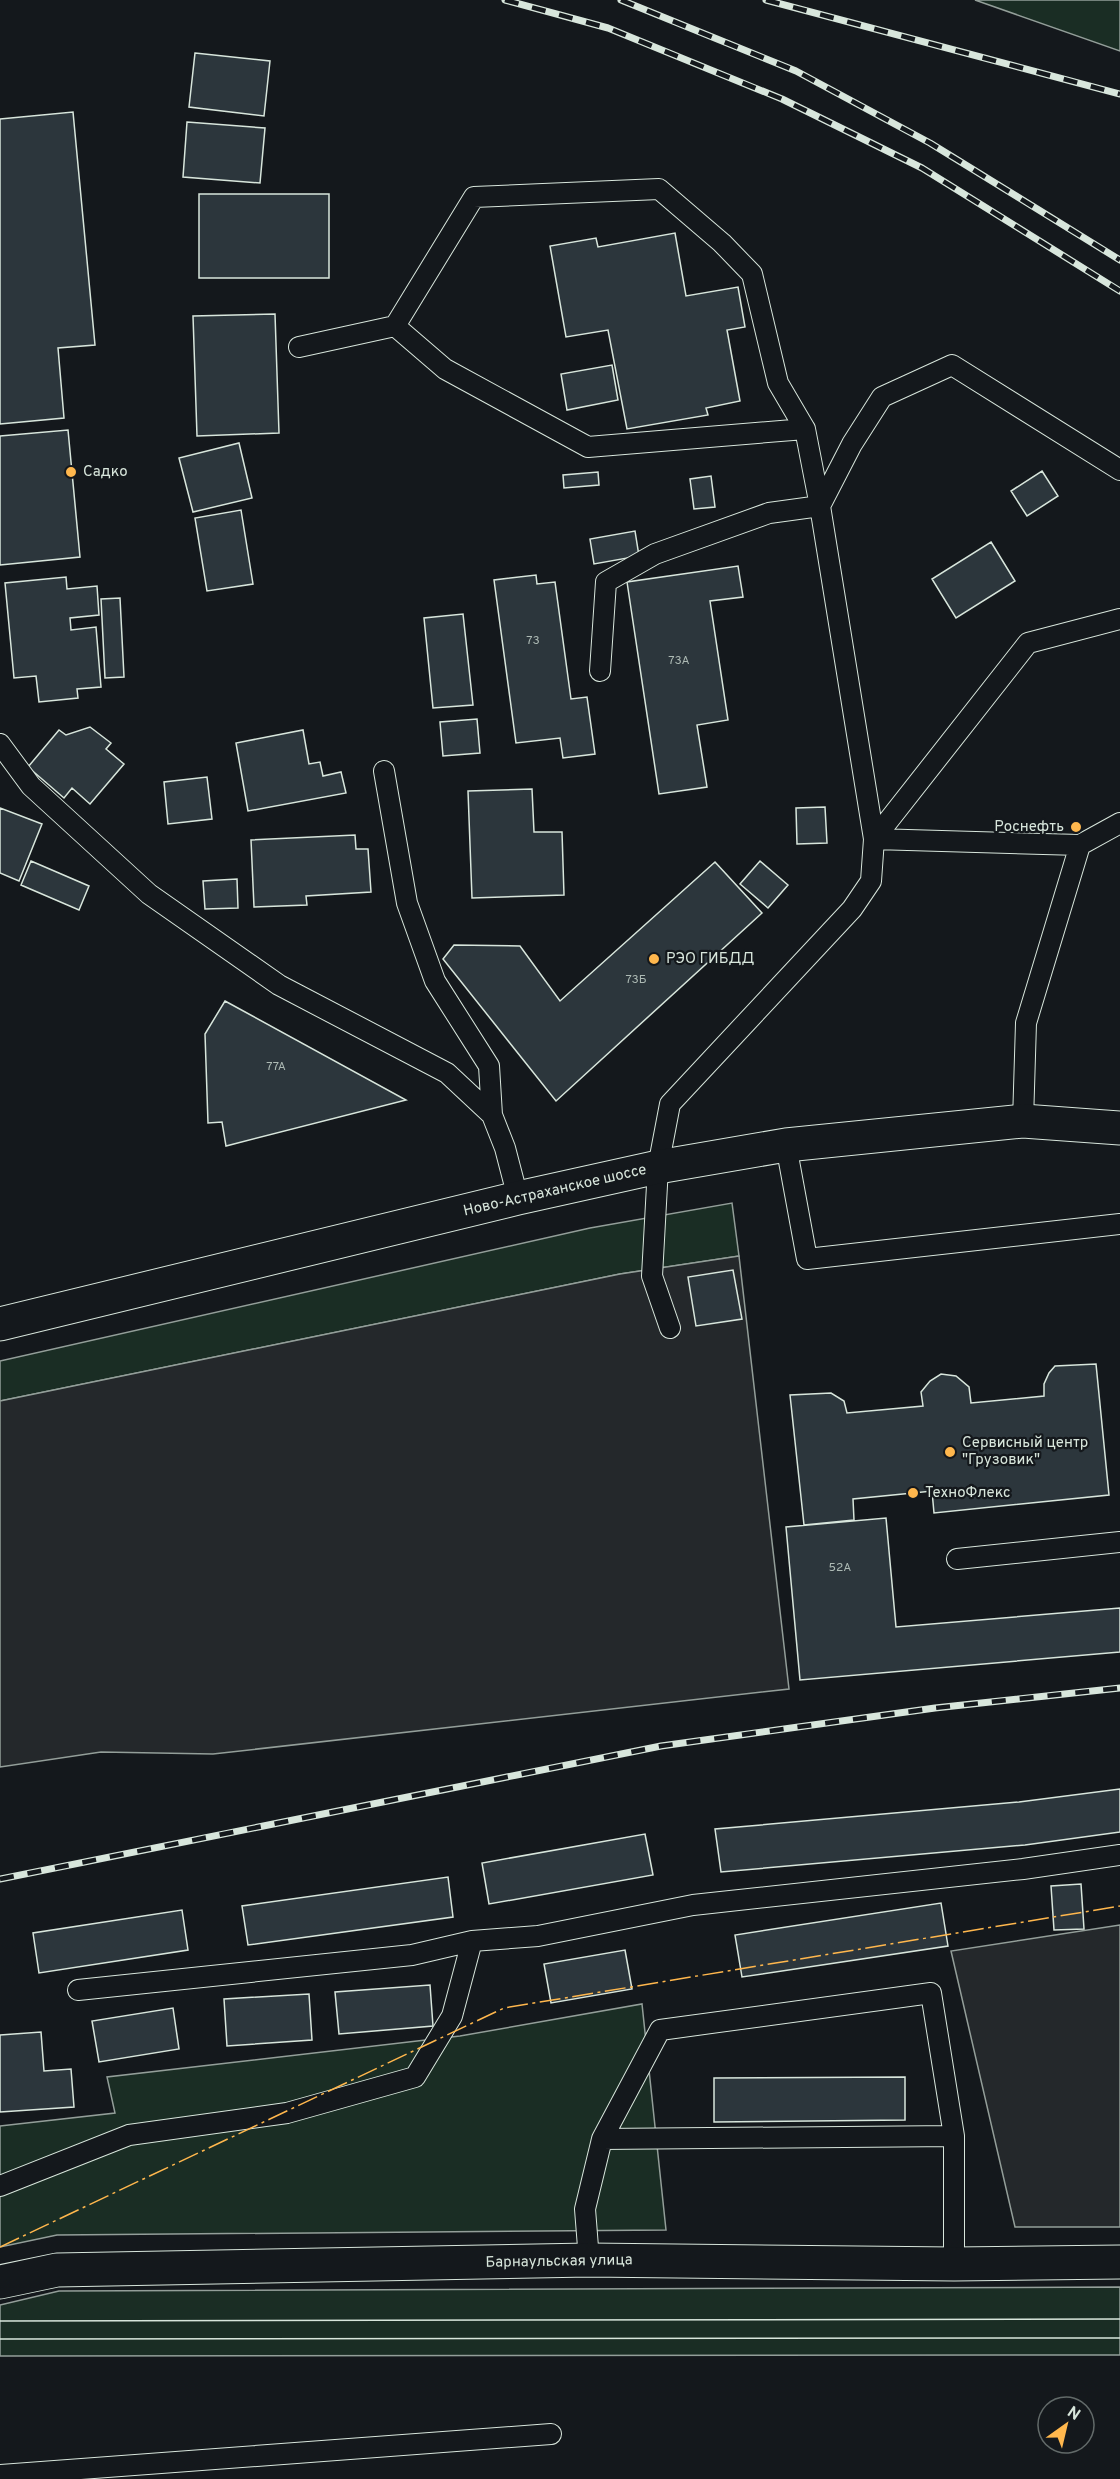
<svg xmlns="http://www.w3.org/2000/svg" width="1120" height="2479" font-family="Overpass,sans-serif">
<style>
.green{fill:#1a2d24;stroke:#939e99;stroke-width:1.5}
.parking{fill:#24282b;stroke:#939e99;stroke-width:1.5}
.building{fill:#2c363c;stroke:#d8e6dc;stroke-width:1.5}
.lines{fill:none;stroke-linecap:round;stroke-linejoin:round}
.service-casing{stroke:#d8e6dc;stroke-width:22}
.minor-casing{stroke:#d8e6dc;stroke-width:35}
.primary-casing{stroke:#d8e6dc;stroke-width:35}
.service{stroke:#14181c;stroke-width:20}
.minor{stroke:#14181c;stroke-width:33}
.primary{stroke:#14181c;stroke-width:33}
.tram{stroke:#d8e6dc;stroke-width:1.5}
.rail-casing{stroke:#d8e6dc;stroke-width:7}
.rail{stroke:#14181c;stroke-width:4.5;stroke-dasharray:14;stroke-linecap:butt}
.power{stroke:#ffb74d;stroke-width:1.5;stroke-dasharray:21 4.5 3 4.5;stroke-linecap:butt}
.poi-dot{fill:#ffb74d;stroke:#14181c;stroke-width:2}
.labels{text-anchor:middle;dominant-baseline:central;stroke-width:4.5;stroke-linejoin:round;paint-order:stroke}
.number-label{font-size:12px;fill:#adbab4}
.poi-label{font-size:15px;fill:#d8e6dc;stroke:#14181c;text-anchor:start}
.street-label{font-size:15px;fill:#d8e6dc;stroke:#14181c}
</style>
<rect width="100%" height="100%" fill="#14181c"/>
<!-- green -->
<path class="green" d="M975,0h145v51z
M732,1203l7,53 -119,18 -620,127v-40l590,-133z
M642,2004l24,226 -609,5 -57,12v-121l115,-13 -8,-36 353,-41z
M1120,2287v68l-1120,1v-51l59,-14z"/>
<!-- parking -->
<path class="parking" d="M739,1256l50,433 -576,65 -112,-2 -101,15v-366l620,-127z
M1120,1925v302h-105l-64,-276z"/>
<!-- building -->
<path class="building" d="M195,53l75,8 -6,55 -75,-9z
M73,112l22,233 -37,3 6,70 -64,6v-305z
M187,122l78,6 -5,55 -77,-6z
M199,194h130v84h-130z
M675,233l11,63 52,-9 7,40 -18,3 13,71 -34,7 2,7 -81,14 -19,-99 -42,7 -16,-91 46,-8 2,9z
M275,314l4,119 -82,3 -4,-120z
M612,365l6,35 -51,10 -6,-36z
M68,430l12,127 -80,8v-129z
M239,443l13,55 -59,14 -14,-54z
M1042,471l16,25 -31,20 -16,-25z
M598,472l1,13 -35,3 -1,-13z
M711,476l4,31 -21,2 -4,-30z
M241,510l12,74 -46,7 -12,-73z
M635,531l4,25 -45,8 -4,-25z
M991,542l24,39 -59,37 -24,-39z
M738,566l5,31 -33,4 18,119 -31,5 10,62 -48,7 -32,-212z
M536,575l1,9 18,-2 16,117 16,-2 8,57 -32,4 -3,-20 -44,5 -22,-163z
M66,577l1,12 30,-3 2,29 -29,3 1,12 25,-3 5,60 -24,2 1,9 -39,4 -3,-26 -22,2 -9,-95z
M120,598l4,79 -19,1 -4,-79z
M463,614l10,91 -40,3 -9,-90z
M477,719l3,34 -37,3 -3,-34z
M90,727l21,16 -5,6 18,15 -34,40 -18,-16 -8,10 -36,-31 31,-37 7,5z
M303,730l6,34 11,-2 3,14 18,-4 5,21 -98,18 -12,-68z
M207,777l5,42 -44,5 -4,-42z
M532,789l2,43h28l2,63 -92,3 -4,-107z
M825,807l2,36 -30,1 -1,-36z
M0,808l42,16 -23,57 -19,-8z
M355,835l1,14h12l3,43 -65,4 1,9 -53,2 -3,-67z
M31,861l58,25 -10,24 -58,-25z
M760,861l28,24 -20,23 -28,-24z
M715,862l47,51 -206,188 -113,-142 11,-14 66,1 40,55z
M237,879l1,29 -33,1 -2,-28z
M225,1001l181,99 -180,46 -4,-24 -14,1 -3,-89z
M733,1270l9,49 -46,7 -8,-49z
M1096,1364l13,131 -175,18 -2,-22 -19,2 -60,6 1,21 -50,5 -14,-130 41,-2 13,8 3,12 76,-7 -2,-14 9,-11 11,-7 15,2 13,11 2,16 73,-7v-12l5,-11 6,-7z
M886,1518l10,109 224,-19v44l-320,28 -14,-153z
M1120,1789v43l-95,13 -304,27 -6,-43 304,-27z
M645,1834l8,41 -164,29 -7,-41z
M448,1877l5,40 -205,28 -6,-39z
M1081,1884l3,45 -30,1 -3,-44z
M941,1903l7,43 -206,31 -7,-42z
M182,1910l6,40 -149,23 -6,-40z
M625,1950l7,39 -81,14 -7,-39z
M430,1985l3,41 -94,8 -4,-42z
M309,1994l3,46 -85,6 -3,-47z
M173,2008l6,41 -80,13 -7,-41z
M41,2032l3,39 27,-2 3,38 -74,5v-77z
M905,2077v43l-191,2v-44z"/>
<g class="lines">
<!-- service casing -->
<g class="service-casing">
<path id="service" d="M395,326l50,43 143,78 217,-18
M299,347l96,-21 79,-129 185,-8 63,54 30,31 26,109 27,46 15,77 54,333 -3,42 -19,28 -182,195 -12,63 -6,109 18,52
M600,671l6,-89 49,-28 114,-41 51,-7 32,-62 30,-47 70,-32 168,105
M0,744l31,42 118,108 130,91 168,88 45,42 13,33 13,50
M384,771l23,132 28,78 54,85 3,49
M874,839l154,-196 92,-24
M874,839l206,6 40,-22
M1023,1121l3,-98 54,-178
M786,1145l21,114 313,-35
M957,1559l163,-17
M78,1990l334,-35 60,-14 66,-5 155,-31 330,-36 97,-14
M602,2139l352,-3
M0,2186l129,-51 158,-22 128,-36 37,-61 20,-75
M589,2260l-4,-51 17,-70 58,-109 271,-37 23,143v128
M0,2475l551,-41"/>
</g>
<!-- minor casing -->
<g class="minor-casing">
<path id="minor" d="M0,2282l57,-12 532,-10 365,4 166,-2"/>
</g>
<!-- primary casing -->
<g class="primary-casing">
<path id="primary" d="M0,1324l518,-126 140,-31 128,-22 237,-24 97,7"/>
</g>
<!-- service -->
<use href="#service" class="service"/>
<!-- minor -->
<use href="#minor" class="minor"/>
<!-- primary -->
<use href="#primary" class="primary"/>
<!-- tram -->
<path class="tram" d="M0,2321l1120,-2
M0,2339l1120,-1"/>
<!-- rail casing -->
<g class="rail-casing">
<path id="rail" d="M505,0l103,28 174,71 140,69 198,123
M621,0l175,71 134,72 190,117
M766,0l354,94
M0,1879l661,-133 274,-38 185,-20"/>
</g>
<!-- rail -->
<use href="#rail" class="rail"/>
<!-- power -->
<path class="power" d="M0,2247l504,-239 616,-102"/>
</g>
<!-- markers -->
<g class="poi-dot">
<circle cx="71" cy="472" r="6"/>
<circle cx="1076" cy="827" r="6"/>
<circle cx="654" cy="959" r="6"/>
<circle cx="950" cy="1452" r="6"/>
<circle cx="913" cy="1493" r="6"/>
</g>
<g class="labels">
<!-- number labels -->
<g class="number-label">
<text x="533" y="641">73</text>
<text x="679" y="661">73А</text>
<text x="636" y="980">73Б</text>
<text x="276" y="1067">77А</text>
<text x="840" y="1568">52А</text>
</g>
<!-- poi labels -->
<g class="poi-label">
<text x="83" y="472">Садко</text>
<text x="1064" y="827" text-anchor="end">Роснефть</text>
<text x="666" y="959">РЭО ГИБДД</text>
<text x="962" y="1443">Сервисный центр<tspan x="962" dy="17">"Грузовик"</tspan></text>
<text x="925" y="1493">ТехноФлекс</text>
</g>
<!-- street labels -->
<g class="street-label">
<text transform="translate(555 1191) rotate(-13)">Ново-Астраханское шоссе</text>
<text transform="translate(559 2262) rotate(-1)">Барнаульская улица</text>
</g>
</g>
<!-- north arrow -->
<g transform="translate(1066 2425) rotate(34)"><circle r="28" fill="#14181c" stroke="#626a69" stroke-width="1.5"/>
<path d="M0-4.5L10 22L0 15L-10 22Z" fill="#ffb74d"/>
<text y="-9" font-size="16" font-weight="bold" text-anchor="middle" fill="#d8e6dc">N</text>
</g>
</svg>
